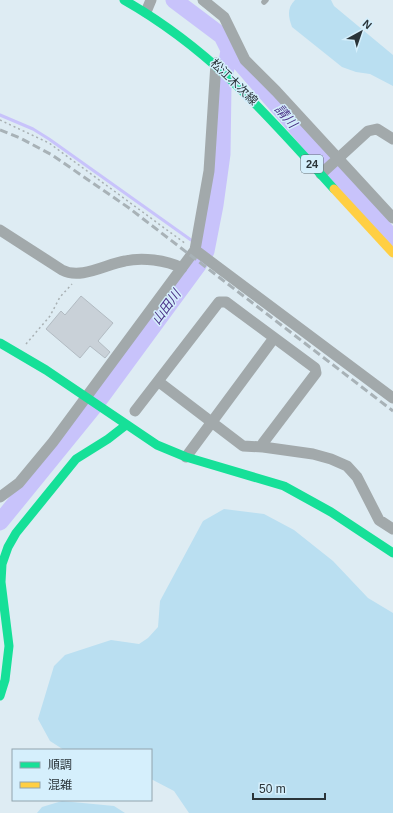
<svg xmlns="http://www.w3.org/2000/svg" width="393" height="813" font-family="Helvetica,'Noto Sans JP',sans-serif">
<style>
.green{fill:#badff1}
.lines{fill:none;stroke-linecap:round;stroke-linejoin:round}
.stream{stroke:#c8c3fb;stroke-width:3}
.river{stroke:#c8c3fb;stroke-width:17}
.building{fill:#c9d1d8;stroke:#b2bbc2}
.path{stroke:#a8b0b3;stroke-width:1.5;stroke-dasharray:2 3;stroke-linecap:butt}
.lane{stroke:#a2a9ab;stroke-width:5.5}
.street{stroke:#a2a9ab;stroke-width:11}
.fast{stroke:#16e098;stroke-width:9}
.slow{stroke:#ffcf43;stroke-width:9}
.rail{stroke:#a8b2b7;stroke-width:3;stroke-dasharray:8 4;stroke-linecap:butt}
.labels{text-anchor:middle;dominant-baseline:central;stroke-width:3;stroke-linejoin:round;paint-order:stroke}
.shield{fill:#d5effc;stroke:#5d6c74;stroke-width:1}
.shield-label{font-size:11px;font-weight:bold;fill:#2a3439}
.street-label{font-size:12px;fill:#2a3439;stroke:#d5effc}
.water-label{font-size:13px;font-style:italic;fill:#4b3288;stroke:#d5effc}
</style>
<rect width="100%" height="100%" fill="#deecf3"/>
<!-- green -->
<path class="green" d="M295,0h36l3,6 59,49v31l-23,-12 -14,-2 -14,-5 -50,-40c-4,-11 -5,-19 3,-27z
M224,509l40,5 30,16 39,31 35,37 25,15v200h-204l-15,-22 -23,-12v-29h-87l-14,-9 -12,-22 16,-53 11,-11 46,-15 28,4 9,-6 10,-11 2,-26 43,-80z
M62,801l52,5 11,7h-88l5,-6z"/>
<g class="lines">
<!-- stream -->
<path class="stream" d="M0,115l33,14 16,10 142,101
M202,248l4,3"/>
<!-- river -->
<path class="river" d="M174,0l48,36 7,14 164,189
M0,522l96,-118 102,-139 8,-14 9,-46 7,-51 1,-69 6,-35"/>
</g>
<!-- building -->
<path class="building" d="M81,296l32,27 -15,18 12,11 -5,6 -15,-12 -10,12 -34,-29 15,-18 4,4z"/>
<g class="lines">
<!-- path -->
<path class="path" d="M0,120l49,23 137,101
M26,344l24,-28 10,-19 12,-13"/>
<!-- lane -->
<path class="lane" d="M264,2l2,-2"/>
<!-- street -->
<path class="street" d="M203,0l21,17 21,43 31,31 117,127
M146,12l5,-12
M321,174l47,-43 9,-2 16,10
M0,230l62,40c19,10 44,-6 63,-9 17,-4 41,-1 57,7
M195,250l198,148
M159,382l84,64 20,1 50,7 18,5 16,7 10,11 22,43 14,9
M135,411l84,-109h7l89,66 1,5 -53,70v4
M186,457l88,-119
M0,497l19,-14 34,-41 142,-192 14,-79 7,-108"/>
<!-- fast -->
<path class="fast" d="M124,0c88,50 143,115 210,189
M0,343l46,27 111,75 29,12 98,29 47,26 62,41
M0,696l5,-16 4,-34 -8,-64 1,-18 6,-17 8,-14 60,-74 32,-20 18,-14"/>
<!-- slow -->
<path class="slow" d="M334,189l59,64"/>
<!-- rail -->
<path class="rail" d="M0,130l20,8 32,17 77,53 264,203"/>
</g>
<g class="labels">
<!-- shield labels -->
<rect class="shield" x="301" y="155" width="22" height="18" rx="3"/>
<g class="shield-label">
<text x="312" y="164">24</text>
</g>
<!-- street labels -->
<g class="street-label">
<text transform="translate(234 82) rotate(44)">松江木次線</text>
</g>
<!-- water labels -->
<g class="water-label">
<text transform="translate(286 116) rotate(49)">請川</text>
<text transform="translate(166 307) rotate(-54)">山田川</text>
</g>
</g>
<!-- legend -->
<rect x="12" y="749" width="140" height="52" fill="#d5effc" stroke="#91a4ae"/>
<rect x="20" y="762" width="20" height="6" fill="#16e098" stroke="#91a4ae"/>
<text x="48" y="769" font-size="12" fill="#2a3439">順調</text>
<rect x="20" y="782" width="20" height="6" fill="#ffcf43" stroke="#91a4ae"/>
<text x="48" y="789" font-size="12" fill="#2a3439">混雑</text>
<!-- north arrow -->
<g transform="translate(361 32) rotate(40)" stroke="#d5effc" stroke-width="3" paint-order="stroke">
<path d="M0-3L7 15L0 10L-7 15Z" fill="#2a3439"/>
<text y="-6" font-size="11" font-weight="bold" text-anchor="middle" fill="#2a3439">N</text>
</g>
<!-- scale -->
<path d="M253 793v6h72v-6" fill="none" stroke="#2a3439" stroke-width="2"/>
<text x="259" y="793" font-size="12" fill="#2a3439" stroke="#d5effc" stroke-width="3" paint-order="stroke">50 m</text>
</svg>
